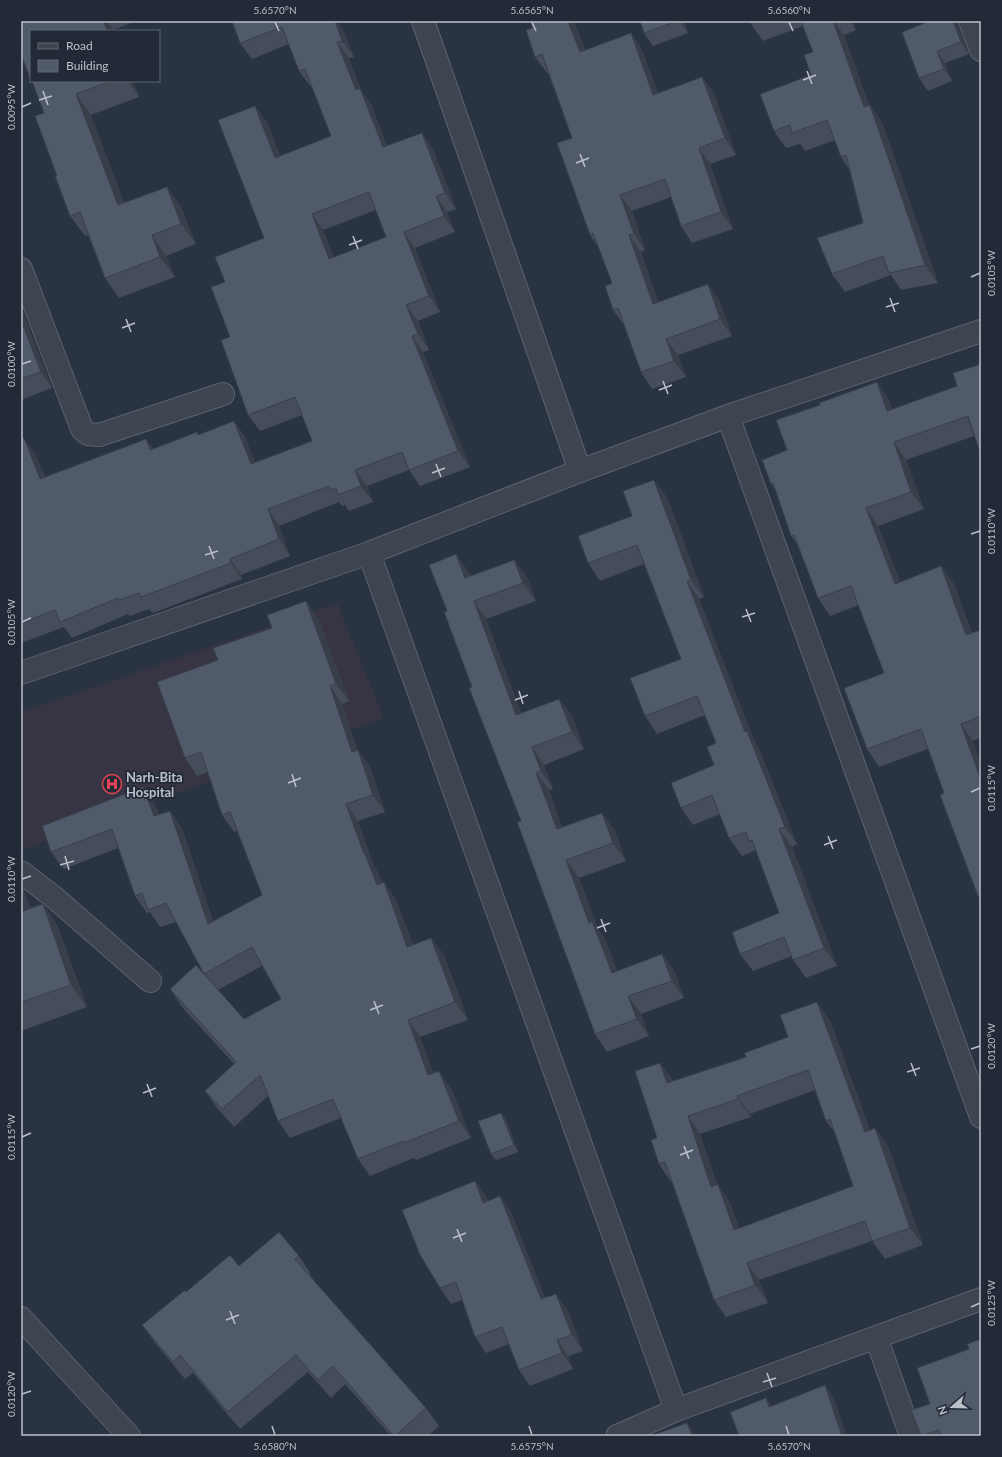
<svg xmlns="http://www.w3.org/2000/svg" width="1002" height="1457" font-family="Lato,sans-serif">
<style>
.medical{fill:#373543}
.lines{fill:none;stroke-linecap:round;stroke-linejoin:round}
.street-casing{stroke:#5c636f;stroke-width:24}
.street{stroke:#3d4551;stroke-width:22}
.wall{fill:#454d5b;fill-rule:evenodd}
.shaded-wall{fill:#383f4a}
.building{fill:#505a6a;stroke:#383f4a;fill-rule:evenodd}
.ticks{fill:none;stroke:#bbc0cb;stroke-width:1.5}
.labels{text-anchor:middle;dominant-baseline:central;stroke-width:3.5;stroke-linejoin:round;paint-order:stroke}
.poi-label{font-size:13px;font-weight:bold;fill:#bbc0cb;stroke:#222a37;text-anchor:start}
.neatline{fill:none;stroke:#bbc0cb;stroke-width:1.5}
.ticks-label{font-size:10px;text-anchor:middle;fill:#bbc0cb}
</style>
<rect width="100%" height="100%" fill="#293341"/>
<!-- medical -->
<path class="medical" d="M337,603l47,115 -363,132v-138z"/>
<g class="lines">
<!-- street casing -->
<g class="street-casing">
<path id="street" d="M423,21l157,450
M970,21l11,29
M21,269l61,160 6,5 11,1 124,-41
M728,416l253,701
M369,553l307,857
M21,673l348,-120 211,-82 148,-55 253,-85
M21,872l35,27 94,82
M21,1318l108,118
M876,1337l35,99
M617,1436l59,-26 305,-111"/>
</g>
<!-- street -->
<use href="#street" class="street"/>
</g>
<!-- wall -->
<path class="wall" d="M21,21h115l-23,9 1,1h-83l-8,23z
M232,21l112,11 10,25 -5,1 12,32 10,14 16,42 46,3 23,60 -9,3 8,20 -40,16 25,64 -22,9 11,29 -6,2 47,115 -50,19 -11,-16 -42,16 6,16 -24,9 -4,-6 -3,1 -3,-4 -60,24 11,30 -49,19 1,4 -89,34 -4,-4 -19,7 -2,-2 -56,24 -8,-11 -43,16v-206l1,2 13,15 10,23 101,-38 7,10 46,-14 35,-14 11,16 10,26 57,-22 -10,-26 -42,16 -12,-16 -18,-78 -5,-55 39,-44 3,-116 13,34 51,-20 -19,-49h-1l-12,-16 -10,-27 -37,15 -12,-16zM376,210l10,27 -52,20 -11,-27z
M574,21l11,29 46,-17 11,17 16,43 44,-16 12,16 22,62 -26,9 23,65 -41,14 -11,-17 -10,-29 -39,14 13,39 -4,2 17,50 62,-1 12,35 -54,19 8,22 -34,12 -11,-17 -17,-47 -11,-15 -1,-27 -14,-36 -8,-12 -18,-97 -24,-65h-1l-12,-16 -3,-29z
M640,21h44l4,12 -35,13 -9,-13z
M750,21h103l3,9 -12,5 25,70 13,17 56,161 -37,7 -10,-15 -46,17 -13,-18 31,-51 -14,-54 -8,-12 -6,-17 -30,11 -5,-7 -14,4 -12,-17 37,-56 2,-23 -10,-26 -40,15 -12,-17z
M930,21h25l3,5 11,28 -24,9 7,18 -24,10 -9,-13z
M32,81h101l6,16 -48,18 33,88 43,-16 14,20 15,37 -30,12 9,21 -56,21 -14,-20 -17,-43 -3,1 -15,-20 -13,-40 -13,-63z
M21,307l31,81 -31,12z
M957,386l17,50 -68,24 18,49 -46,17 22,56 41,-16 13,18 18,49 9,-3v108l-8,3 8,22v137l-3,-4 -34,-103 -16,-44 -49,18 -12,-18 17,-76 -25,-68 -29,11 -12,-18 -20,-52 -7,-10 -15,-44 -5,-8 16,-34 102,-50 3,9z
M667,497l37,100 -5,2 55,141 5,9 38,95 -5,3 45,119 -31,12 -13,-18 -1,-4 -39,15 -13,-17 39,-41 -23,-63 -14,6 -13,-18 -9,-24 -27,11 -12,-17 33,-43 2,-22 -11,-28 -48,19 -12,-18 36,-57 -37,-95 -44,17 -12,-18 44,-47z
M514,560l13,17 9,24 -50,18 35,94 38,-14 13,17 12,33 -40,16 9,24 -4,1 13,37 40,-14 13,18 11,30 -47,17 19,51 7,10 12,32 45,-17 13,18 9,26 -43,16 8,22 -42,16 -12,-18 -74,-213 -49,-134 -25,-76 22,-39 1,4z
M318,618l31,83 -7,3 15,46 13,17 15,45 -27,9 16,45 3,5 5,12 2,-1 12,18 17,45 18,-7 13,17 24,65 -48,17 13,36 18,15 20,50 -55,22 -2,-2 -44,18 -12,-17 -17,-41 -51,20 -12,-17 -10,-25 -34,31 -17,-19 -12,-17 29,-27 -52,-57 -12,-18 38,-10 -4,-5 -28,-52 -16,5 -10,-15 -3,1 -12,-17 -17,-48 -54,21 -13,-17 92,-65 12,18 4,9 23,14 31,93 49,-26 -25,-64 -3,1 -12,-17 -14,-43 -11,4 -12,-18 33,-98zM262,966l19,33 -37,20 -26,-29z
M21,886l2,3 7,19 13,-4 15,23 29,80 -66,24z
M830,1020l40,110 18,16 35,99 -38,14 -13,-18 -113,39 9,23 -42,14 -12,-17 -42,-118h-1l-12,-18 -2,-26 3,-75 13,18 73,-24 42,-20zM815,1090l11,31 9,12 18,53 -114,42 -9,-26 -13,-17 -17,-51 51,-17 -1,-3z
M501,1113l5,6 12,33 -22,8 -5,-6z
M475,1181l11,15 2,5 12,-5 11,16 34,86 22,11 16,42 -15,5 5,13 -43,17 -11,-16 -10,-26 -23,9 -11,-16 -13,-37 -11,4 -11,-16z
M299,1256l12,18 -1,2 116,132 13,18 -11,10h-37l-46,-52 -14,14 -23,-26 -68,57 -47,-56 -8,6 -30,-36 -13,-18 97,-59z
M969,1349l12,87h-60l9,-32z"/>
<!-- shaded-wall -->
<path class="shaded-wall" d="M104,21h3l7,10h-7z
M335,21h2l7,11 10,25 -12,-16z
M568,21h6l17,47 -11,-16z
M680,21h4l4,12z
M833,21h1l10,14 30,83 -4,-13 12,17 56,161 -13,-18 -61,-158z
M850,21h3l3,9z
M953,21h2l3,5 11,28 -8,-12z
M631,33l11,17 23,62 -12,-17z
M337,42l12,16 12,32 10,14 23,59 -11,-16 -27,-57z
M937,51l8,12 7,18 -8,-12z
M702,77l12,16 22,62 -11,-17z
M128,81h5l6,16z
M76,94l15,21 42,111 -15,-21z
M255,106l12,16 20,52 -12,-16z
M422,133l11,16 23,60 -11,-16z
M699,148l11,16 23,65 -12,-17z
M167,187l14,20 15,37 -15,-20z
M620,195l12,16 13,39 -11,-16z
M436,196l11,16 8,20 -11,-16z
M312,214l11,16 18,45 -12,-16z
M404,232l11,16 25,64 -11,-16z
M152,235l14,21 9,21 -15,-20z
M629,235l12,17 24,68 -12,-16z
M708,284l12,17 12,35 -12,-17z
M406,305l12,16 11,29 -11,-16z
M21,307l31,81 -11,-16 -20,-52z
M412,336l11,16 47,115 -12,-16z
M666,339l12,16 8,22 -12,-16z
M877,382l12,18 10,28 -12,-17z
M234,421l11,16 17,43 -11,-16z
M24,438l11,16 17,41 -12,-16z
M146,439l11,16 -7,-5z
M894,442l12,18 18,49 -13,-17z
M355,470l12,16 6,16 -12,-16z
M654,480l13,17 37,100 -13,-17z
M866,508l12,18 29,75 -12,-17z
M268,509l11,17 11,30 -11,-17z
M456,554l13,18 9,24 -13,-18z
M230,559l11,16 1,4 -11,-16z
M514,560l13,17 9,24 -13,-18z
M941,566l13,18 25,69 -13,-18z
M687,581l12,18 55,141 5,9 38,95 -12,-17 -40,-95z
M306,601l12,17 31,83 -13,-17z
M474,601l12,18 43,114 -13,-18z
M330,686l12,18 22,65 -12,-17z
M559,699l13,17 12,33 -12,-17z
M961,724l12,17 8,22v17z
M532,747l12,18 9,24 -12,-18z
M358,750l12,17 15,45 -12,-17z
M536,773l13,17 20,57 -12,-18z
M143,787l12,18 11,28 -12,-17z
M346,804l12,17 16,45 3,5 12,31 -12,-17 -13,-31z
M170,811l12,17 38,114 -12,-18z
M602,813l13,18 11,30 -13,-18z
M779,829l13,18 45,119 -13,-18z
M566,860l13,18 19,51 7,10 19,52 -12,-18 -23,-50z
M384,882l12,18 24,64 -13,-17z
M21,886l2,3 16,45 -16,-23 -2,-5z
M43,904l15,23 29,80 -16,-22z
M431,938l13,17 24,65 -13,-18z
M662,954l13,18 9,26 -12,-17z
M628,996l13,18 8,22 -12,-17z
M817,1002l13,18 47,129 -12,-17z
M408,1020l12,17 21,55 -13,-17z
M660,1063l12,18 7,20 -12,-18z
M439,1071l12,17 20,50 -12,-17z
M737,1096l13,18 1,3 -13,-18z
M501,1113l5,6 12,33 -4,-7z
M688,1116l12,18 24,70 -13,-17z
M875,1128l13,18 35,99 -13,-17z
M475,1181l11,15 8,23 -11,-16z
M718,1184l12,18 16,46 -12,-18z
M500,1196l11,16 41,103 -11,-16z
M747,1263l12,17 9,23 -13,-18z
M556,1294l11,15 16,42 -11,-16z
M557,1340l11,16 5,13 -11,-16z
M825,1385l10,15 12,36h-5z
M766,1398l10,15 -7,-6z
M687,1423l9,13h-4z"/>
<!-- building -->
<path class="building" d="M21,21h83l3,10h-76v49l-10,-25 2,-1 -2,-5z
M232,21h103l7,20 -5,1 19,48 4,-2 23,59 39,-14 23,60 -9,3 8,20 -40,16 25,64 -23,9 12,29 -6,2 46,115 -49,19 -7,-18 -47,18 6,16 -23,9 -2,-7 -5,2 -2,-4 -61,23 11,30 -49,20 1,4 -90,34 -2,-4 -20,7 -1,-2 -58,24 -5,-12 -34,13v-184l3,-1 16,41 106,-40 4,11 47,-18 1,3 36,-14 17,43 61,-23 -17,-44 -47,18 -27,-75 9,-3 -19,-50 14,-5 -10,-25 49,-19 -46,-118 37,-14 20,52 56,-22 -26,-67 -6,2 -17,-44 -42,16zM369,192l17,45 -57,22 -17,-45z
M530,21h38l12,31 51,-19 22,62 49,-18 23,61 -26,10 22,64 -40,14 -16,-47 -45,16 14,39 -5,1 24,69 55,-20 12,35 -54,20 8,22 -33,11 -23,-64 -5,2 -8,-24 7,-3 -19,-50 -3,2 -33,-92 15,-5 -30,-84 -7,3 -9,-27 6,-2z
M640,21h38l-34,12z
M750,21h8l-7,3z
M801,21h32l31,86 6,-2 55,160 -36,8 -6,-17 -51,18 -15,-36 46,-15 -17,-68 -5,2 -14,-37 -35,13 -2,-8 -16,6 -14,-37 51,-19 -7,-20 9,-3z
M930,21h23l8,21 -24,9 7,18 -25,9 -17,-46z
M979,21h2v5z
M32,81h79l-35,13 42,111 49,-18 14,37 -29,11 8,22 -55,21 -25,-66 -10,4 -15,-40h2l-22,-60 9,-3z
M21,320l20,52 -20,7z
M981,364v91l-13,-39 -74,26 17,50 -45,16 29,76 46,-18 25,69 15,-5v86l-20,8 20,56v116h-3l-38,-101 4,-2 -23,-64 -54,20 -23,-61 40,-15 -33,-87 -33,12 -24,-63 -3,1 -18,-53 -2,1 -9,-24 25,-10 -11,-30 44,-15 -1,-2 58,-21 10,29 70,-25 -4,-13z
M654,480l37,100 -4,1 58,151 2,-1 38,96 -6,2 45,119 -31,12 -9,-23 -44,17 -8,-22 47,-19 -27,-73 -3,1 -3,-9 -17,6 -17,-43 -31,13 -10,-25 43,-18 -7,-18 9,-4 -19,-47 -52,20 -15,-38 51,-19 -44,-114 -49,18 -10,-27 54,-20 -9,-25z
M456,554l9,24 49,-18 9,23 -49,18 42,114 43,-16 13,33 -40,15 9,24 -5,2 21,56 45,-16 11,30 -47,17 23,63 3,-2 20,52 50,-19 10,27 -44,15 9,23 -42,15 -78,-212 4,-1 -52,-133 3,-1 -28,-75 3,-1 -18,-46z
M306,601l30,83 -6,2 22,66 6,-2 15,45 -27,9 18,50h1l12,31 7,-3 23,65 24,-9 24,64 -47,18 20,55 11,-4 20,50 -55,22 -1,-2 -45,18 -25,-60 -55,22 -18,-46 -38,34 -17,-18 31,-29 -66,-73 26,-24 48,54 37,-20 -29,-52 -48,27 -38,-71 -18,7 -6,-17 -7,3 -23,-67 -61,23 -9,-26 101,-39 11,29 16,-5 38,113 54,-29 -32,-83 -8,3 -21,-63 -16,6 -28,-76 61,-22 -5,-12 59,-20 -5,-13z
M43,904l28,81 -50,17v-96l2,5z
M817,1002l48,130 10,-4 35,100 -38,13 -7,-20 -118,42 8,22 -41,15 -49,-138 -6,2 -8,-24 6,-2 -22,-67 25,-8 7,20 79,-26 -2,-4 44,-16 -8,-22zM808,1070l18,51 4,-2 23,67 -119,44 -16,-46 -7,3 -23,-71 50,-17 -1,-3z
M501,1113l13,32 -23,9 -13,-33z
M475,1181l8,22 17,-7 41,103 15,-5 16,41 -15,5 5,13 -43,17 -17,-43 -27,10 -19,-55 -16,6 -20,-33 -18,-45z
M279,1232l20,24 -4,3 131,149 -31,28h-1l-61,-70 -15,14 -22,-25 -68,57 -48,-57 -7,7 -31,-37 43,-35 1,2 44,-37 9,11z
M981,1339v97h-40l-2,-6 -18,6 -10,-26 19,-6 -13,-36 52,-19 -2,-5z
M825,1385l17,51h-103l-9,-24 36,-14 3,9z
M687,1423l5,13h-42z"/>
<!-- ticks -->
<path class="ticks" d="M275,22l4,9M532,22l4,9M789,22l4,9M807,71l5,13M803,80l13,-5M43,91l5,14M39,100l13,-4M22,107l9,-4M580,154l5,13M576,163l13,-5M353,236l5,13M349,245l13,-5M971,277l9,-4M890,298l5,14M886,307l13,-4M126,319l5,13M122,328l13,-5M22,364l9,-3M663,381l5,13M659,390l13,-5M436,464l5,13M432,473l13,-5M971,534l9,-3M209,546l5,13M205,555l13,-4M746,609l5,13M742,617l13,-4M22,622l9,-4M519,691l4,13M515,700l13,-5M292,774l4,13M288,783l13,-5M971,792l9,-4M828,836l5,13M824,845l13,-5M65,856l4,14M60,865l14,-4M22,879l9,-3M601,919l5,13M597,928l13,-5M374,1001l5,13M370,1010l13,-5M971,1049l9,-3M911,1063l5,13M907,1072l13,-4M147,1084l5,13M143,1093l13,-5M22,1137l9,-4M684,1146l5,13M680,1155l13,-5M457,1229l5,13M453,1238l13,-5M971,1307l9,-4M230,1311l5,13M226,1320l13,-5M767,1373l5,14M763,1382l13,-4M22,1394l9,-3M272,1426l3,9M529,1426l3,9M786,1426l3,9"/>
<!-- icons -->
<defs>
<g id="hospital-ring" transform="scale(1)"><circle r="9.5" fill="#222a37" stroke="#e0444e" stroke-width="1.5"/><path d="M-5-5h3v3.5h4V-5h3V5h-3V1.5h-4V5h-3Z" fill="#e0444e"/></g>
</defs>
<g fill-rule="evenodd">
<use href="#hospital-ring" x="112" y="784"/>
</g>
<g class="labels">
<!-- poi labels -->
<g class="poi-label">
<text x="126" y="777">Narh-Bita<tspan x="126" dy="15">Hospital</tspan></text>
</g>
</g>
<!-- border -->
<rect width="1002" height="1457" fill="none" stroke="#222a37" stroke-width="44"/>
<!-- legend -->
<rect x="30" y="30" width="130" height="52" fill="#222a37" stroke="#5f6672"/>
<rect x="38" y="43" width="20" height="6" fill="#3d4551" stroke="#5f6672"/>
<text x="66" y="50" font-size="12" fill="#bbc0cb">Road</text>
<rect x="38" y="60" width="20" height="12" fill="#505a6a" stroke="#5f6672"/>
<text x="66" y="70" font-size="12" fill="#bbc0cb">Building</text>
<!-- north arrow -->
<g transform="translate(952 1407) rotate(250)" stroke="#222a37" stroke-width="3" paint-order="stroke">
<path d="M0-3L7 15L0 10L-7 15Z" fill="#bbc0cb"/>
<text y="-6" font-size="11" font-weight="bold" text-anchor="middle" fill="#bbc0cb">N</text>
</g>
<rect x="22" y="22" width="958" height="1413" class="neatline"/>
<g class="ticks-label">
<text x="275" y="14">5.6570°N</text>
<text x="532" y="14">5.6565°N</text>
<text x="789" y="14">5.6560°N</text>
<text transform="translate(11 107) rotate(-90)" y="4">0.0095°W</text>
<text transform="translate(991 273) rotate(-90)" y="4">0.0105°W</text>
<text transform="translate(11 364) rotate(-90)" y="4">0.0100°W</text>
<text transform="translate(991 531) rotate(-90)" y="4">0.0110°W</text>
<text transform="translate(11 622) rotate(-90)" y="4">0.0105°W</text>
<text transform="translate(991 788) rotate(-90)" y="4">0.0115°W</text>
<text transform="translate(11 879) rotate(-90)" y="4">0.0110°W</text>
<text transform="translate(991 1046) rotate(-90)" y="4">0.0120°W</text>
<text transform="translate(11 1137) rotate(-90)" y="4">0.0115°W</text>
<text transform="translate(991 1303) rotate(-90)" y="4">0.0125°W</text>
<text transform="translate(11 1394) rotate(-90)" y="4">0.0120°W</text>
<text x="275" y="1450">5.6580°N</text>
<text x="532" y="1450">5.6575°N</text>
<text x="789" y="1450">5.6570°N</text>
</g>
</svg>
